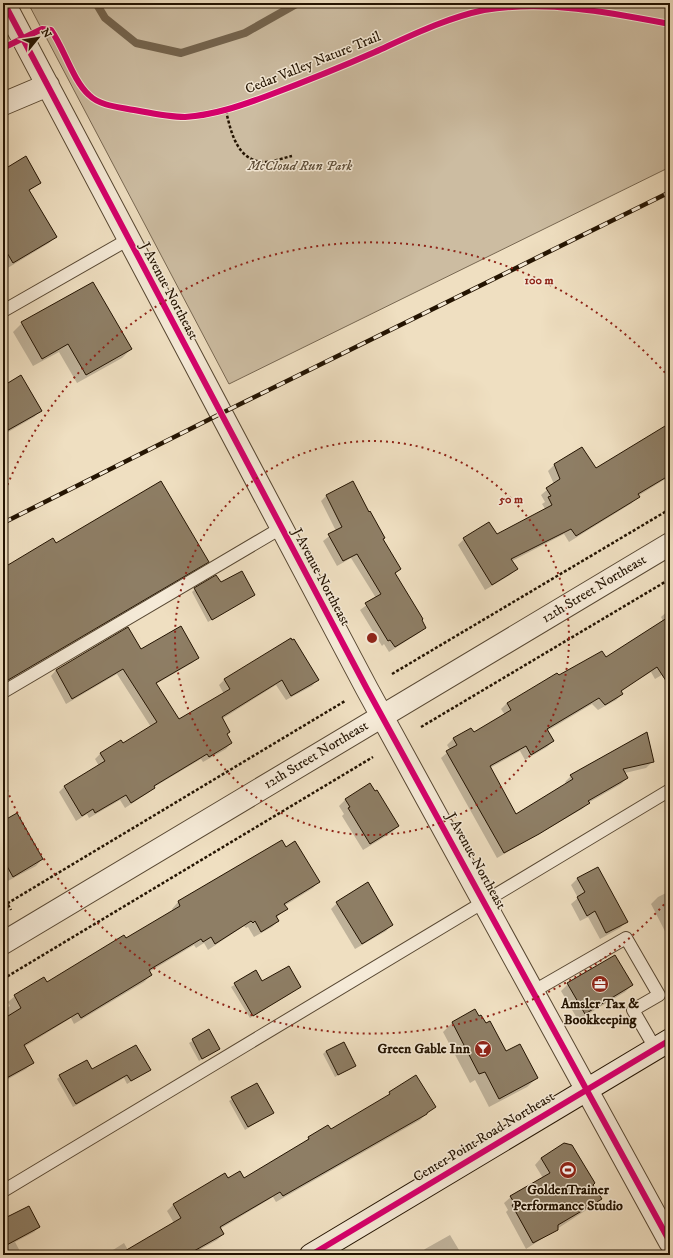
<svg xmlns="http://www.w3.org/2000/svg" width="673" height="1258" font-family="'IM FELL DW Pica',serif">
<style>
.green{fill:#ccbca1;stroke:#786852}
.shadow{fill:#0003}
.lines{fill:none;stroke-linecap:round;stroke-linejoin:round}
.stream{stroke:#74644e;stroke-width:8}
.building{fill:#8e7e65;stroke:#241402}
.service-casing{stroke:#574732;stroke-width:14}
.minor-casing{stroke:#574732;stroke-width:24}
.tertiary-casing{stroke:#574732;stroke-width:24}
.secondary-casing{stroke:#241402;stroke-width:24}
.path{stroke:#241402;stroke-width:2.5;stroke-dasharray:3 2;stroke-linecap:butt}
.service{stroke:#f5ead7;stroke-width:12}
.minor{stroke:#f5ead7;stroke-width:22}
.tertiary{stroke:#f5ead7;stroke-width:22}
.secondary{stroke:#f5ead7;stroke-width:22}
.rail-casing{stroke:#241402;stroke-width:4.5}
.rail{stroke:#f5ead7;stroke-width:3;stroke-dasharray:9;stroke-linecap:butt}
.cycleway-casing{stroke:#f5ead7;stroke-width:8}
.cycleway{stroke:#d6006c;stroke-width:6}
.ring{fill:none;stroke:#8f2418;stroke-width:2;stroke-dasharray:2 4}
.labels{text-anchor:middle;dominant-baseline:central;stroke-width:3;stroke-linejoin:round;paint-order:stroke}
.street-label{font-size:14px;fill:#241402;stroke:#f5ead7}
.park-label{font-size:14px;font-style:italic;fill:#5f4f3a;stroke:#f5ead7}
.poi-label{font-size:14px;font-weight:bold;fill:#241402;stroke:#f5ead7}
.centre{fill:#8f2418;stroke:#f5ead7;stroke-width:2}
.ring-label{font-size:12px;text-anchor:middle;font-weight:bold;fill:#8f2418;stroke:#f5ead7;stroke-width:3;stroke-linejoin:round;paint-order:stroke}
</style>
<rect width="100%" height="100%" fill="#efdfc1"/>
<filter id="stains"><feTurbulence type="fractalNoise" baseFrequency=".005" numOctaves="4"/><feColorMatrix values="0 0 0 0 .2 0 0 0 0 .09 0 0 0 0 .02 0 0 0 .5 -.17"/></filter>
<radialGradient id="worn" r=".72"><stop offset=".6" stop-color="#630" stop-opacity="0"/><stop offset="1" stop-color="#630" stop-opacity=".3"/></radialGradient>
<!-- green -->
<path class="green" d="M28,3h642v164l-441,217z"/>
<!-- shadow -->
<path class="shadow" d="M3,171l37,11 -12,10 27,45 -6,6 -43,26 -3,-5z
M93,283l38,66 -9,9 -45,25 -18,-31 -26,14 -20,-34 9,-9z
M3,387l37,24 -6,6 -31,18z
M670,424v52l-32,20 -6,7 -63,39 -5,-8 -52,27 4,8 -6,6 -25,15 -27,-45 6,-6 33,-3 49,-26 -4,-6 3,-2 -4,-7 13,-11 -6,-13 6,-6 28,-17 13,22z
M353,482l29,58 18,29 -5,5 30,54 -6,5 -30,19 -5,-8 -2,2 -22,-36 16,-12 -25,-40 -14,8 -14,-25 13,-10 -15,-30 5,-5z
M56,545l152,17 -13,12 -192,113v-118z
M195,589l59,6 -46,27 -16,-30z
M670,609v61l-15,9 -4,-7 -13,8 -3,-6 1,6 -16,12 2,2 -6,6 -18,10 -6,-6 -45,27 6,10 -6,6 -22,13 -5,-9 -30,17 26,47 51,-31 -2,-2 6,-6 81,-14 -6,6 -21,5 2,5 -6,6 -33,19 -6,6 -85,49 -56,-100 9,-8 -3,-5 6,-6 18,-10 3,4 31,-18 -4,-6 6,-6 52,-26 46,-19 58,-37 -2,-4z
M128,628l13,22 57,8 -6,5 -36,21 22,36 46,-26 -5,-9 5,-5h93l-5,6 -26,14 -10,-15 -54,34 4,16 5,8 -5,6 -23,13 -2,-3 -47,28 -6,6 -23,15 -5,-8 -31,18 -2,-4 -11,7 -17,-29 5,-5 35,-21 -4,-7 6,-6 21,-9 29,-17 -34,-53 -51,30 -15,-28 5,-6z
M369,785l29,41 -7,7 -28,17 -21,-34 2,-2 -5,-8 6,-6z
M3,822l39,37 -6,7 -30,16 -3,-5z
M281,841l5,7 33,33 -6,7 -29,18 2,3 -10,9 2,3 -6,6 -18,10 -6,-10 -2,1 -2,-2 -36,24 -4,-7 -8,5 -2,-3 -45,27 2,3 -7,7 -70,42 -3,-6 -47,29 8,16 -6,6 -23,13v-72l7,-4 -2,-4 7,-6 31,-13 80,-43 47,-29 -1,-2 6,-7z
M577,879l49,43 -6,6 -20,11 -12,-22 -8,4 -9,-17 7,-6 -7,-13z
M670,891v50l-19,-37 7,-7z
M337,903l55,21 -6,7 -31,18 -24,-40z
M615,956l17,29 -7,7 -47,28 -17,-29 7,-7z
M256,972l6,10 34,8 -46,28 -19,-31z
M475,1011l30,42 32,25 -10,9 -38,20 -14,-27 -5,3 -27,-51 9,-9z
M209,1031l10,18 -20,12 -10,-18z
M326,1051l29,15 -20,11 -12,-23z
M150,1070l-23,14 -3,-6 -51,29 -16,-28 3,-3 32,-5z
M257,1084l16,28 -28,18 -16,-29z
M390,1093l44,14 -14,13 -144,82 -3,-5 -53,32 3,5 -6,6 -27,15h-85l19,-12 4,7 46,-27 -7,-12 6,-6 52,-30 3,5 15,-1 60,-36 6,-5 21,-7 53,-32z
M564,1145l36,53 -6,7 -68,44 -20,-37 2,-2 -4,-7 7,-6 32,-19 -8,-13 6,-7z
M3,1206l6,11 30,10 -5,5 -19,10 7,13h-19z
M450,1235l12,20h-43l6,-6z"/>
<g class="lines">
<!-- stream -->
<path class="stream" d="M96,3l9,15 31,25 45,10 64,-20 53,-30"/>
</g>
<!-- building -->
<path class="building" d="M26,156l15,27 -12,7 28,47 -44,26 -10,-17v-76z
M93,282l39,67 -46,26 -18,-31 -26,15 -21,-37z
M21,375l21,36 -39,22v-47z
M670,423v52l-32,19 2,3 -64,39 -5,-7 -60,30 7,10 -26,16 -29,-47 26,-16 8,12 55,-29 -4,-8 3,-1 -5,-8 14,-9 -6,-15 28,-17 14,21z
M161,481l48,81 -206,121v-115l50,-30 3,5z
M353,481l16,31 1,-1 15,27 -2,1 18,30 -6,4 28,46 -1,1 4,8 -31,19 -5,-7 -2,1 -23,-38 16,-9 -24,-40 -14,7 -15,-27 14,-7 -16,-32z
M242,571l13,24 -43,25 -18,-32 22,-13 5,7z
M670,616v71l-13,-20 -36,24 2,3 -18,11 -6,-7 -52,31 7,12 -23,14 -5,-9 -36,20 26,48 57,-35 -3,-4 77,-43 7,30 -31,7 5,9 -40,23 2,2 -51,31 -35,19 -58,-102 11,-6 -4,-7 18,-10 3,4 37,-22 -4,-7 50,-30 2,2 43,-24 4,6z
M181,626l18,32 -43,25 23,36 51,-30 -6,-10 67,-41 1,2 2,-1 25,41 -28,16 -9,-16 -60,37 8,15 -3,2 5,9 -23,14 -2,-3 -53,32 1,2 -24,15 -5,-8 -31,18 -2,-4 -11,7 -18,-30 41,-25 -5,-8 21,-13 2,3 34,-21 -34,-53 -51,30 -16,-29 72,-43 13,22z
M370,783l5,8 2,-1 22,36 -29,18 -22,-36 2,-1 -5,-8z
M17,813l26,46 -30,18 -10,-18v-38z
M282,840l4,7 9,-6 25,41 -36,22 4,5 -12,7 3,5 -18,11 -6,-11 -2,2 -2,-2 -36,23 -4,-7 -8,5 -2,-3 -52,31 3,5 -71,43 -3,-5 -54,32 10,18 -31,17v-74l5,10 13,-8 -7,-13 30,-18 3,5 77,-47 2,3 54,-32 -2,-5z
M598,867l30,55 -22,11 -11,-22 -8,5 -10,-19 8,-5 -8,-14z
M368,882l25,43 -31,19 -26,-42z
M615,955l18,30 -48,29 -18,-31z
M289,966l12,21 -48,29 -19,-33 22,-13 6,11z
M475,1009l4,7 2,-1 5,8 4,-2 16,30 14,-7 18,34 -39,21 -14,-27 -6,2 -27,-52z
M209,1029l11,20 -18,10 -10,-20z
M344,1042l12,24 -18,9 -12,-24z
M136,1045l15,25 -20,11 -4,-6 -51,29 -17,-29 28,-15 5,9z
M416,1075l20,32 -9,6v1l-144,82 -3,-4 -60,35 4,7 -37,21h-69l63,-37 -8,-14 52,-31 3,5 12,-7 4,7 65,-39 -1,-2 20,-12 3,4 59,-35 -1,-2z
M257,1083l17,30 -26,14 -17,-30z
M564,1143l8,2 23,38 -2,2 9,14 -44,26v5l-25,13 -21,-38 3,-1 -5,-8 40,-23 -9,-15z
M29,1206l11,21 -37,20v-28z"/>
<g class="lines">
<!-- service casing -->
<g class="service-casing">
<path id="service" d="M3,311l126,-72
M3,692l278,-164
M534,991l92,-53 33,57 -26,15 22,38
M3,1191l667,-401"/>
</g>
<!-- minor casing -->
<g class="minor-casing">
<path id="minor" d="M3,943l667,-399"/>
</g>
<!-- tertiary casing -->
<g class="tertiary-casing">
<path id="tertiary" d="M4,3l363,686 303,553
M3,104l45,-19"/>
</g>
<!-- secondary casing -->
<g class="secondary-casing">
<path id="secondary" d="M311,1255l359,-215"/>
</g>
<!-- path -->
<path class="path" d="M226,111c5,21 11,50 38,51 9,0 19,-4 28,-6
M392,674l278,-165
M421,727l249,-148
M3,896l8,14
M3,906l342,-205
M3,979l370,-222"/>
<!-- service -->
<use href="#service" class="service"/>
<!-- minor -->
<use href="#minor" class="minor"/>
<!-- tertiary -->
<use href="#tertiary" class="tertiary"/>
<!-- secondary -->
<use href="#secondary" class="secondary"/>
<!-- rail casing -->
<g class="rail-casing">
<path id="rail" d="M3,523l217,-109 450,-222"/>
</g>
<!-- rail -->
<use href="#rail" class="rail"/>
<!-- cycleway casing -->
<g class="cycleway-casing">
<path id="cycleway" d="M4,3l363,686 303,553
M3,48l39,-19 9,1c13,18 22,51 38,65 11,11 30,12 45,15 16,3 34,7 51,7 29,-2 55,-11 82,-21 37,-14 72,-28 108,-44 35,-16 71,-34 109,-42 63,-10 124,2 186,14
M311,1255l359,-215"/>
</g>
<!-- cycleway -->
<use href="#cycleway" class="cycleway"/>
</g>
<!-- distance rings -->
<g class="ring">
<circle cx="372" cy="638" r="197"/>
<path d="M668 900A395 395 0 0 1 3 780M3 496A395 395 0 0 1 668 376"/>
</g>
<!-- icons -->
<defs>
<g id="office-disc" transform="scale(0.9)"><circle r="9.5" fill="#8f2418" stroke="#f5ead7"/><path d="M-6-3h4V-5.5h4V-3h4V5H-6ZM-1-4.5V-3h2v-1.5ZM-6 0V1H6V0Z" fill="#fff"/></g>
<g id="bar-disc" transform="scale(0.9)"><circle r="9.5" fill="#8f2418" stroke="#f5ead7"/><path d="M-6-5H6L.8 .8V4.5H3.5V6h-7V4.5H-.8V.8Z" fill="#fff"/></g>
<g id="stadium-disc" transform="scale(0.9)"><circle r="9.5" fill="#8f2418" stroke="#f5ead7"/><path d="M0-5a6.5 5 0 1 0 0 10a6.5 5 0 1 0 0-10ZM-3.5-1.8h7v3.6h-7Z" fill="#fff"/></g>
</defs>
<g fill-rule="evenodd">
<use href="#office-disc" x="600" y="984"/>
<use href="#bar-disc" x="483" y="1049"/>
<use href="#stadium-disc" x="568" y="1170"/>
</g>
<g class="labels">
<!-- street labels -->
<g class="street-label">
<text transform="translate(313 63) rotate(-22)">Cedar Valley Nature Trail</text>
<text transform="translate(169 291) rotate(62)">J Avenue Northeast</text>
<text transform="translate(321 577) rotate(62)">J Avenue Northeast</text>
<text transform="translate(594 589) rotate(-31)">12th Street Northeast</text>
<text transform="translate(316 755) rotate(-31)">12th Street Northeast</text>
<text transform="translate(476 861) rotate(61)">J Avenue Northeast</text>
<text transform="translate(484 1137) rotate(-31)">Center Point Road Northeast</text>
</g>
<!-- park labels -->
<g class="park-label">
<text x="300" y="166">McCloud Run Park</text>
</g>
<!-- poi labels -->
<g class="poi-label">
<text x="600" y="1004">Amsler Tax &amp;<tspan x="600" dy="16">Bookkeeping</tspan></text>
<text x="470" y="1049" text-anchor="end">Green Gable Inn</text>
<text x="568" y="1190">GoldenTrainer<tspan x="568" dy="16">Performance Studio</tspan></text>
</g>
</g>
<circle cx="372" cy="638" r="6" class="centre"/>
<g class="ring-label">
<text x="539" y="284">100 m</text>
<text x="511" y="503">50 m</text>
</g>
<!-- margin -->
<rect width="673" height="1258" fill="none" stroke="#efdfc1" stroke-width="16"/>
<rect x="4" y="4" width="665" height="1250" fill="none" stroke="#241402" stroke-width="2"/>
<rect x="8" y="8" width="657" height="1242" fill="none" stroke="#241402"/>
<!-- north arrow -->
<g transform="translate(38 38) rotate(60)" stroke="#f5ead7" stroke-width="3" paint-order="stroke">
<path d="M0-3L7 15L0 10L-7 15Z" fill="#241402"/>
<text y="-6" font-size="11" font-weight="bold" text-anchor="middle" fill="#241402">N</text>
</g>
<rect width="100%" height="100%" filter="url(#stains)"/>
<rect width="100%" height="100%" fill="url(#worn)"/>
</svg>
